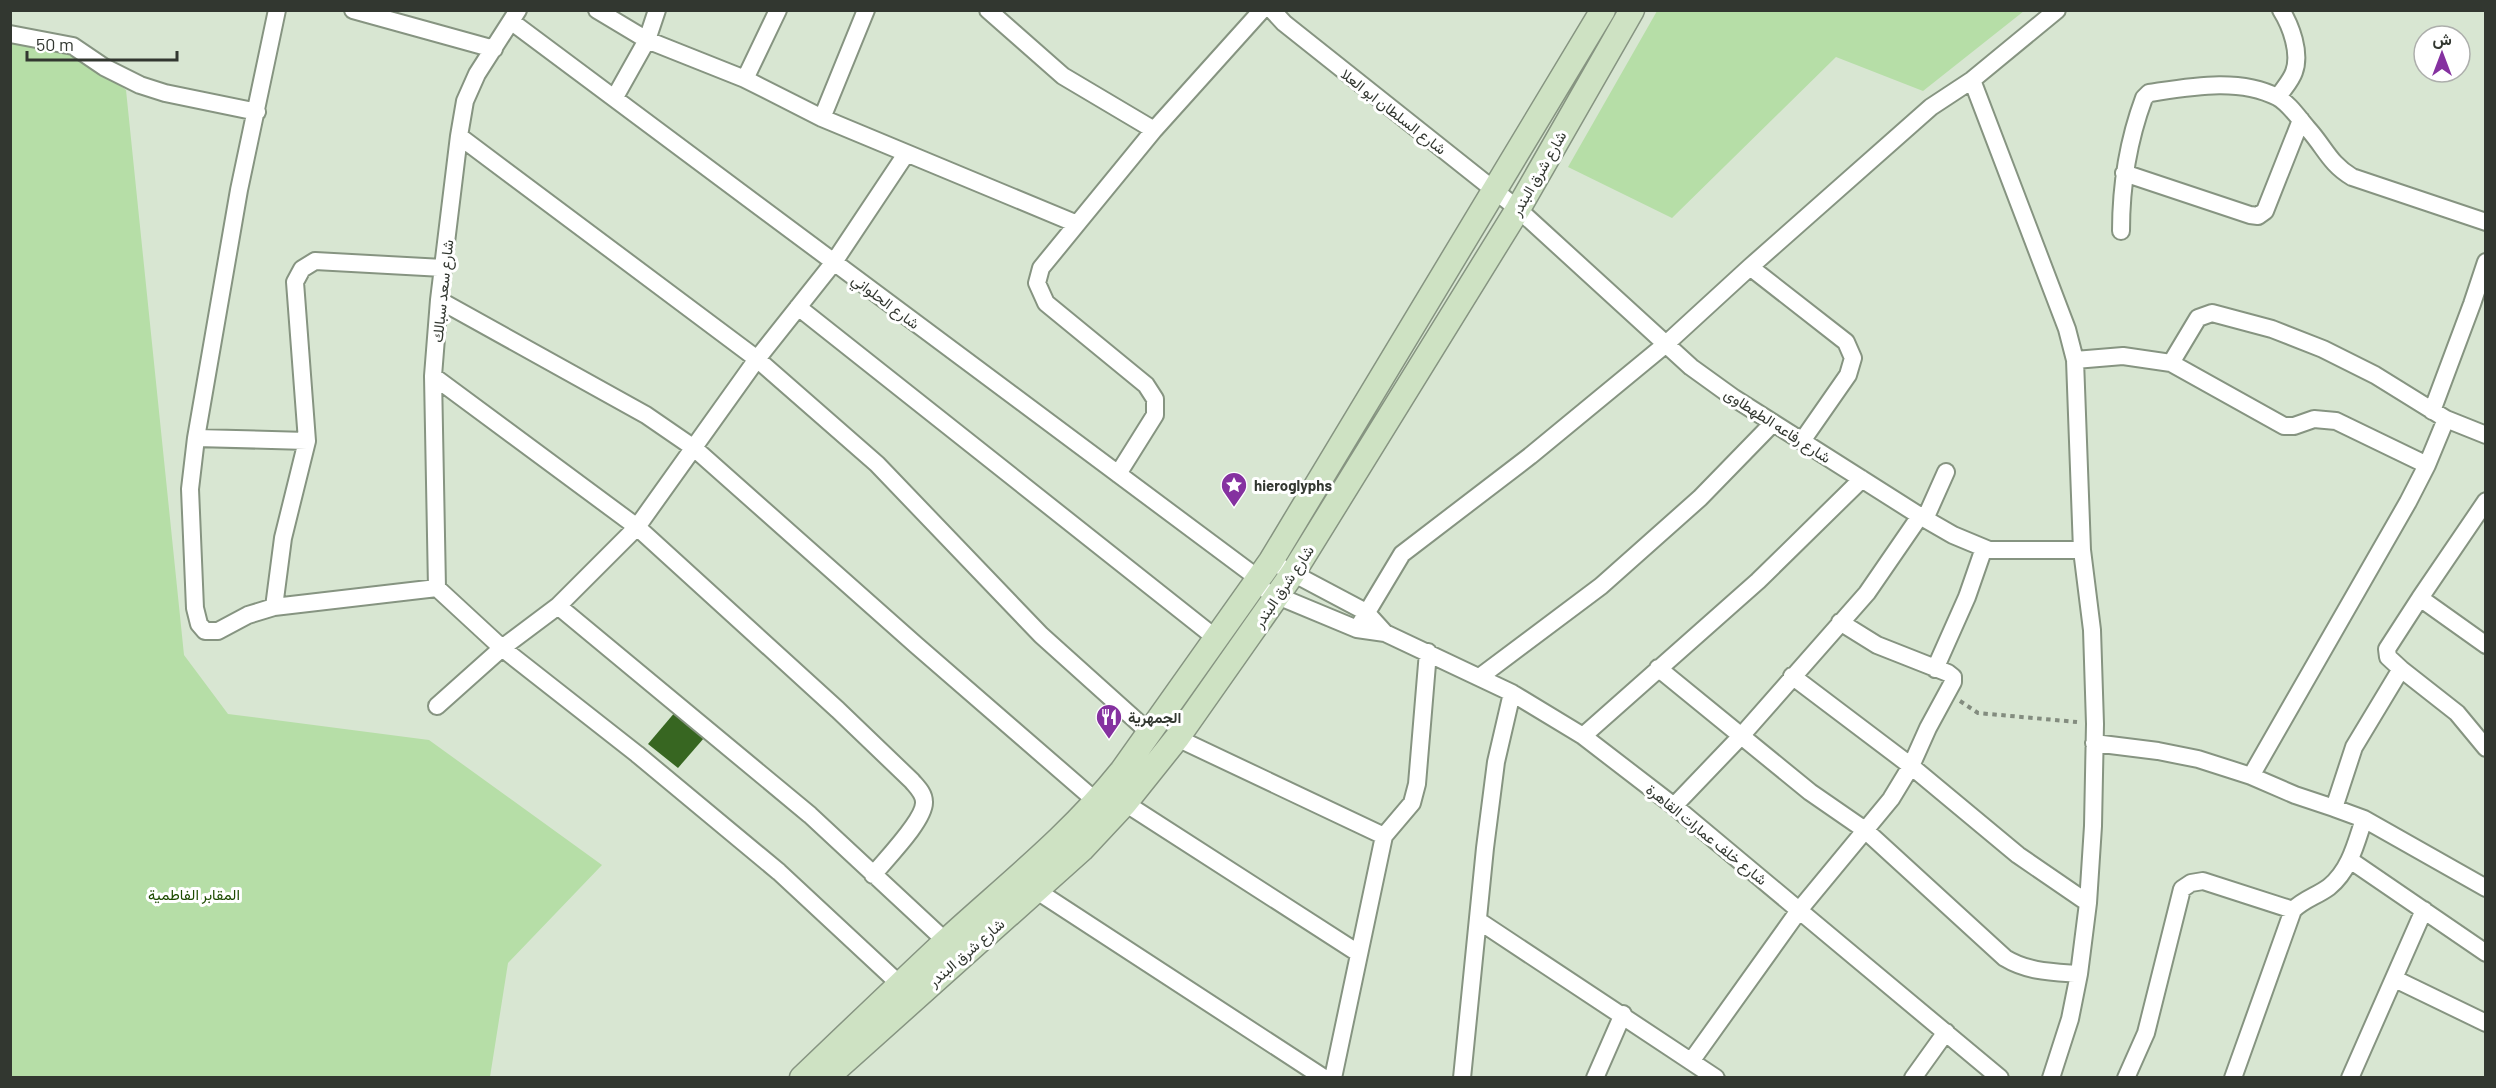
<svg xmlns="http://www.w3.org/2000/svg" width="2496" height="1088" font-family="Barlow,Vazirmatn,sans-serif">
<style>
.green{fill:#b6dea7}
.building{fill:#376621}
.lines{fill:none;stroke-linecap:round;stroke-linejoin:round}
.street-casing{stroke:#869481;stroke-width:20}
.secondary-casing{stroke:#869481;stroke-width:27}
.path{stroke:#838c7f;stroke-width:4;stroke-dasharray:4.5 4.5;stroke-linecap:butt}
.street{stroke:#fff;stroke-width:16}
.secondary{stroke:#cee2c3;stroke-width:24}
.labels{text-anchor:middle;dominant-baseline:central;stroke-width:6;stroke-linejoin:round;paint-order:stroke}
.street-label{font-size:15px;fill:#323730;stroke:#fff}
.poi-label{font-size:15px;font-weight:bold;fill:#323730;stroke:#fff;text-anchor:start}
.park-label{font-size:15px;fill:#1d4b00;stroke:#fff}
</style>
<rect width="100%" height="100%" fill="#d8e6d2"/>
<!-- green -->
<path class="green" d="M1657,11v-1l367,1 -101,80 -87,-34 -164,161 -104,-51z
M11,40l58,6 57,44 58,565 44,59 201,26 173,125 -94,98 -18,114 -479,1z"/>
<!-- building -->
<path class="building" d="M676,711l28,27 -26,30 -30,-24z"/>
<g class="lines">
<!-- street casing -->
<g class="street-casing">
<path id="street" d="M277,10l-38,180 -43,248 -6,51 5,119 4,16 6,7h13l30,-16 26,-8 163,-19 65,60 -65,58
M353,10l141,39
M597,10l50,30 98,39 77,39 255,106 77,-94 108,-120
M988,10l75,66 91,54
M1272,10l12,13 234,186 173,158 43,31 186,118 33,19 36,15h93
M512,22l747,557
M10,34l63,12 31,21 36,18 25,8 92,19
M745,79l33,-69
M1972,80l95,249 8,31 7,190 10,80 3,94 -2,102 -5,77 -9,71 -9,45 -19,59
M615,97l32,-57 10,-30
M2278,97c5,-8 13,-16 16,-25 7,-19 -3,-46 -13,-62
M822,118l44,-108
M459,136l298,223 120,105 164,171 109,98
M906,154l-72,108 -77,97 -120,168 -79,79 -56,42 135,106 142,118 128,119
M2124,173l126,42 8,1 7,-5 36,-91
M1077,224l-36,44 -4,15 9,20 100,82 9,14v16l-37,59
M2121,231c0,-45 7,-90 23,-133l5,-5c40,-6 90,-16 128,4 12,6 23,23 32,33 16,18 21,34 43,47l134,45
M1750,267l96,75 7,16 -5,17 -46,66
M439,300l207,115 48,33 222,197 181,157
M798,307l419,332
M2075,360l48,-4 48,7 27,-45 14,-5 60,16 51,20 52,26 71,44 40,16
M2171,363l113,63h10l20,-7 22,2 91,44
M433,376l204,151 201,183 74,71c5,6 12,12 12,21 1,18 -39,58 -51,73
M2432,411l40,-107 14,-42
M196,438l111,3
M2486,501l-66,97 66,47
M1925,519l21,-47
M1283,568l83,44 19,21
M437,588l-4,-212 6,-76 20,-164 6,-35 12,-27 41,-64
M1268,592l89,37 28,4 127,60 71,43 91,70 326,272
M2420,598l-33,51 1,8 13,12 -47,78 -20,61 30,11 122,69
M558,606l252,209 142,132
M274,607l9,-69 24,-97 -12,-159 7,-13 13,-8 128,7
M1357,629l45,-75 128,-98 136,-112 84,-77 181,-160 41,-27 85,-70
M1658,668l152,124 55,38 140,128c23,14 47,14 74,16
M1935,669l32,-72 17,-49
M2401,669l56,44 29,35
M1481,676l120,-90 99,-88 73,-75
M1792,676l119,90 107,89 70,48
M1583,736l175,-155 104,-102
M1177,738l207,98 -51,242
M2094,743l64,8 40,8 53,17 157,-274 19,-37 19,-46
M2251,776l44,19 39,13
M1125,803l233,150
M1674,806l68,-71 125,-142 53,-77
M1384,836l28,-33 5,-19 11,-132
M2350,860l136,93
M1028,885l296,193
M1479,921l237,157
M2395,979l91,44
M1692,1060l108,-151 91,-110 20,-33 17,-38 25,-46v-5l-5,-4 -71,-28 -37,-23
M1462,1078l23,-230 11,-86 16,-69
M1595,1078l28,-64
M1913,1078l33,-46
M2126,1078l20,-45 36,-144 9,-6 12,-2 90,29
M2233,1078l60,-168c11,-11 24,-14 36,-23 21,-17 27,-44 35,-68
M2350,1078l74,-168"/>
</g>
<!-- secondary casing -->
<g class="secondary-casing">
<path id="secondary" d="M802,1078c48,-46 95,-91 143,-136 61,-56 125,-106 177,-171l149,-210 332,-551
M826,1078l256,-229 43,-46 52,-65 116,-165 225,-364 114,-199"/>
</g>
<!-- path -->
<path class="path" d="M1960,701l18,12 99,9"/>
<!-- street -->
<use href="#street" class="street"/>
<!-- secondary -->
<use href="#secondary" class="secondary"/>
</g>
<!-- icons -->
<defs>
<g id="sight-pin" transform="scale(1.35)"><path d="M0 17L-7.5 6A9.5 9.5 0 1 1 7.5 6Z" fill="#8531a0" stroke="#fff"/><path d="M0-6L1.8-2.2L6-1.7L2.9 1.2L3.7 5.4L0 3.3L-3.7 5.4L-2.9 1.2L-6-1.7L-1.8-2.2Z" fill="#fff"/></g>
<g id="restaurant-pin" transform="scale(1.35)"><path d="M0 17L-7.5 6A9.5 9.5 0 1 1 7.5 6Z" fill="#8531a0" stroke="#fff"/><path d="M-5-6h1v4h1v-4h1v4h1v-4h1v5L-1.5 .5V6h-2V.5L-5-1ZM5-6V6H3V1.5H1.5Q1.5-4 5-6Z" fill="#fff"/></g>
</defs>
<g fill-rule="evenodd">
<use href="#sight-pin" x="1234" y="485"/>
<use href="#restaurant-pin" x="1109" y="717"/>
</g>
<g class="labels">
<!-- street labels -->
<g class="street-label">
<text transform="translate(1394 111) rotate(38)">شارع السلطان ابو العلا</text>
<text transform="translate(1538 173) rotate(-60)">شارع شرق البندر</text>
<text transform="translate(442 291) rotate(-84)">شارع سعد سبالك</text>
<text transform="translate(886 301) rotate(37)">شارع الحلواني</text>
<text transform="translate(1778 425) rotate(33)">شارع رفاعه الطهطاوى</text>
<text transform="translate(1283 586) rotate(-56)">شارع شرق البندر</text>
<text transform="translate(1707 834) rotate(39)">شارع خلف عمارات القاهرة</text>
<text transform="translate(966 952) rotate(-41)">شارع شرق البندر</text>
</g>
<!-- poi labels -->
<g class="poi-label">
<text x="1254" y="485">hieroglyphs</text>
<text x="1128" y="717">الجمهرية</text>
</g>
<!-- park labels -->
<g class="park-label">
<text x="194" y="894">المقابر الفاطمية</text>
</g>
</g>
<!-- border -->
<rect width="2496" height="1088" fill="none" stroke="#323730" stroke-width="24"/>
<!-- north arrow -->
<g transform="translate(2442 54)"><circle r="28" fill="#ffffff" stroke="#adafac" stroke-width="1.5"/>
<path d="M0-4.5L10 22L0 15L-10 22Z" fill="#8531a0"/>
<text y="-9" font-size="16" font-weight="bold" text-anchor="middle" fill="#323730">ش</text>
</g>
<!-- scale -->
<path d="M27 51v9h150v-9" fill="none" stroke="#323730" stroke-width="3"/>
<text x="36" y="51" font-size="18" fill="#323730" stroke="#ffffff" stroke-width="4.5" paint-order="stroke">50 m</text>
</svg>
